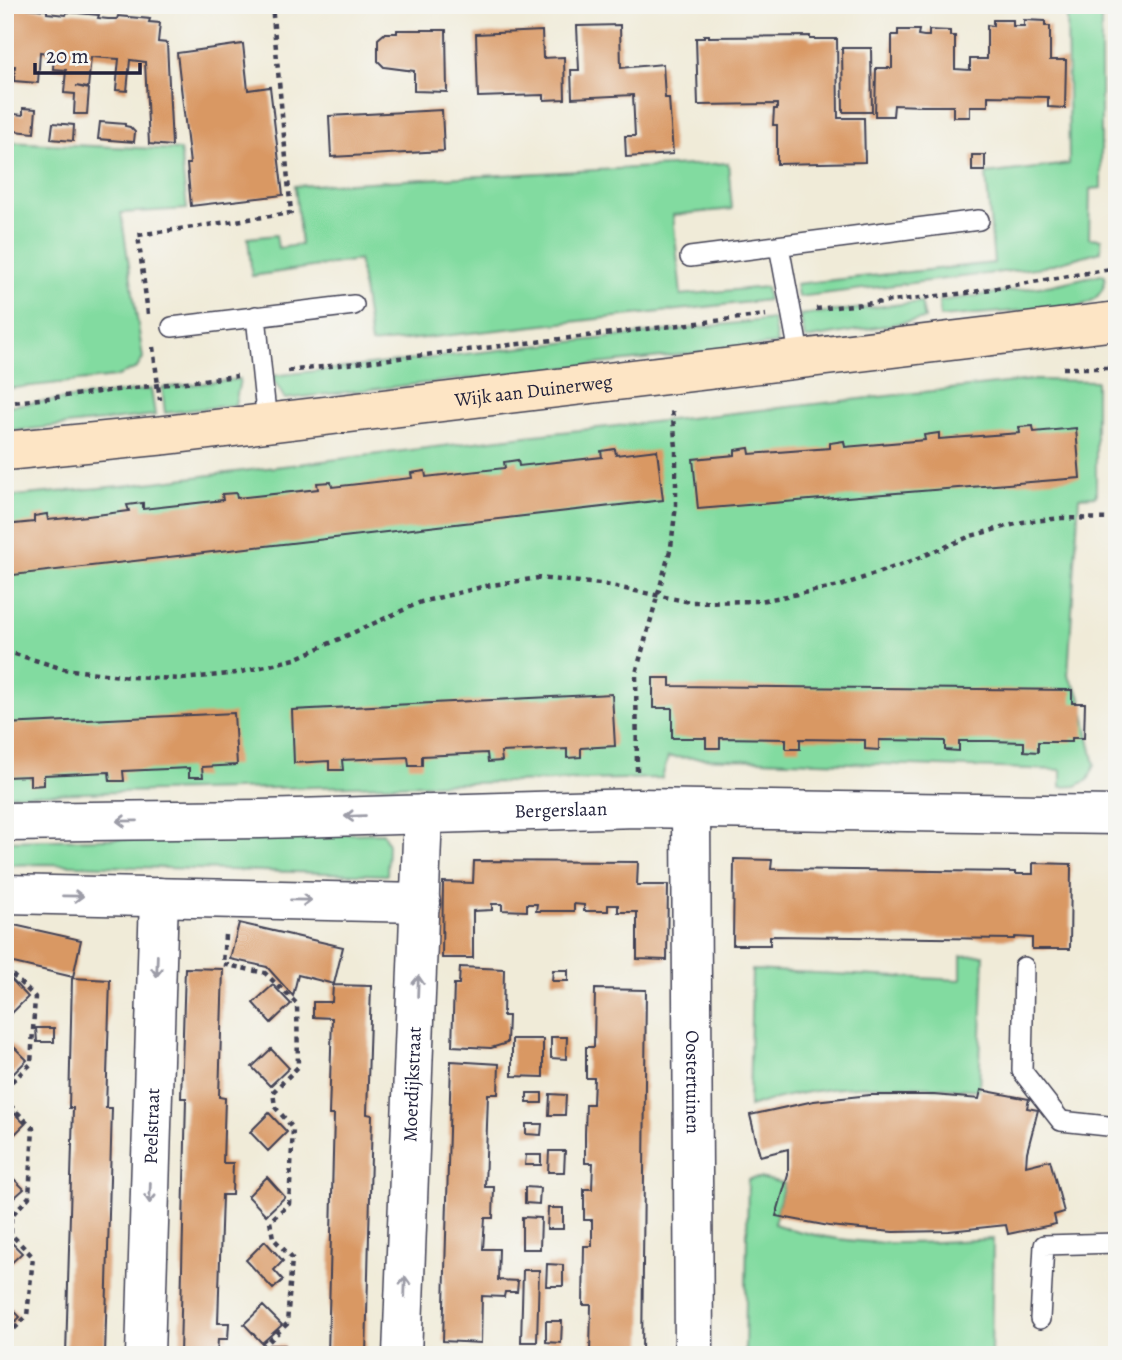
<svg xmlns="http://www.w3.org/2000/svg" width="1122" height="1360" font-family="Alegreya,serif">
<style>
.green{fill:#82dba0;stroke:#527e6e;stroke-width:2}
.building{fill:#d99863}
.lines{fill:none;stroke-linecap:round;stroke-linejoin:round}
.service-casing{stroke:#414053;stroke-width:22}
.minor-casing{stroke:#414053;stroke-width:41}
.secondary-casing{stroke:#414053;stroke-width:41}
.path{stroke:#414053;stroke-width:4.5;stroke-dasharray:5 5;stroke-linecap:butt}
.service{stroke:#fff;stroke-width:19}
.minor{stroke:#fff;stroke-width:38}
.secondary{stroke:#fde5c5;stroke-width:38}
.oneway{stroke:#9c9ca7}
.labels{text-anchor:middle;dominant-baseline:central;stroke-width:5;stroke-linejoin:round;paint-order:stroke}
.street-label{font-size:19px;fill:#22223b;stroke:#f6f6f2}
</style>
<rect width="100%" height="100%" fill="#f6f6f2"/>
<filter id="ink" filterUnits="userSpaceOnUse"><feTurbulence type="fractalNoise" baseFrequency=".0143" numOctaves="2"/><feDisplacementMap in="SourceGraphic" scale="14" xChannelSelector="R" yChannelSelector="G"/><feConvolveMatrix kernelMatrix="1 2 1 2 8 2 1 2 1" color-interpolation-filters="sRGB"/></filter>
<filter id="wash" filterUnits="userSpaceOnUse"><feTurbulence type="fractalNoise" baseFrequency=".00686" numOctaves="4" result="noise"/><feDisplacementMap in="SourceGraphic" scale="28" xChannelSelector="R" yChannelSelector="G"/><feGaussianBlur stdDeviation="1.57" result="paint"/><feColorMatrix in="noise" values="0 0 0 0 0 0 0 0 0 0 0 0 0 0 0 0 0 1.4 0 .05"/><feComposite in="paint" operator="in"/></filter>
<g filter="url(#wash)">
<rect width="100%" height="100%" fill="#f0ebd8"/>
<!-- green -->
<path class="green" d="M1067,5h30l4,7v176l-11,1 -1,49 12,1v12l-58,16 -245,30 -2,-13 198,-21 -8,-89 83,-10z
M5,142l175,8 7,59 -66,4 22,145 -6,10 -22,9 -110,12z
M728,163l4,46 -59,6 8,80 85,-8 2,13 -397,44 -12,-84 -107,16 -4,-38 28,-3 2,13 23,-3 -6,-59z
M1101,274l4,1c1,17 -11,27 -26,31l-139,11 -1,-16 114,-16z
M921,302l4,17 -120,20 -5,-24z
M773,319l4,25 -492,55 -14,-23z
M240,379l-5,26 -70,8 -3,-25z
M1032,380l64,1v115l-17,1 -11,179 12,19 15,70 -7,15 -12,6 -15,1v-17l-393,-13 -6,21 -657,17v-298l126,-12 368,-46z
M151,389l4,26 -150,17v-26z
M383,833l5,11 -1,31 -343,-11 -39,1v-24z
M984,955l-5,135c-78,-6 -155,-9 -230,17l3,-137 209,10v-24z
M759,1178l25,5 -10,41c75,25 142,20 219,15l-2,116h-199l-47,-3 3,-173z"/>
<g id="blocks">
<!-- building -->
<path class="building" d="M15,7l32,3v3l19,2 1,-3 32,3 -1,3 10,1h9l1,-3 32,3 -1,3 11,1 -2,19 9,1 5,103 -23,-2 -4,-82 -15,-2 -3,31 -11,-1 3,-31 -28,-2 -3,31 -12,-2 13,3 -2,25h-13l1,-20 -11,-1 2,-23 -13,-1 1,-15 -14,-2 -2,31 -24,-2 1,-15h-10v-56h10z
M993,20h20v6h11v-6l21,1v5h5v34h16l-1,48 -17,-1v-10l-60,-1v10h-18v11h-17v-11h-30l-29,-1 -1,11h-18l1,-48h16v-33h6v-5h21l-1,5 6,1h5v-6l21,1v5h5v33l15,1v-11h17v-34l6,1z
M620,25l1,43 42,-4 2,34h4l4,56 -47,3 -1,-21h10l-2,-41 -61,3 -1,-28h8l-2,-44z
M397,30h49l1,62 -33,-1v-20l-30,-4 -6,-6v-22l7,-6h12z
M542,31l1,27 21,-1 1,42 -21,1v-5l-66,2 -2,-63z
M704,35h5v2l101,-1v3h27l1,79h26l1,44 -88,2v-39h-4l1,-16h3v-5l-79,1 -2,-67h8z
M243,44l5,46 22,-3 13,108 -92,11 -4,-42h3l-13,-111z
M842,48h29l1,64h-29z
M23,108l13,1 -2,24 -29,-3v-17l18,2z
M442,110l2,41 -113,6 -2,-41z
M100,122l25,2v2l5,1 5,5 -1,10 -36,-3z
M53,123l21,2 -1,16 -22,-2z
M972,155h13v16h-13z
M1033,426l1,6 42,-4 4,50 -382,31 -5,-50 42,-4v-5l14,-2 1,6 80,-6v-5l14,-2 1,6 80,-7 -1,-5 15,-2v6l81,-6 -1,-6z
M615,449l1,6 41,-5 6,50 -658,76v-51l29,-3v-6l13,-2 1,6 40,-4 41,-5 -2,-6 16,-2v6l80,-9 -1,-6 14,-1 1,5 81,-9 -1,-6 14,-1 1,5 80,-9 -1,-5 14,-2 1,6 79,-9 -1,-6 14,-2 1,6 83,-9 -1,-6z
M653,678h17v8l402,4v13h13l-1,35h-12v4h-34v10l-14,-1v-9l-33,-1h-32v10l-14,-1v-9l-66,-1v10l-14,-1v-9l-65,-1v10h-14v-10l-66,-1v10h-14v-10h-34v-30h-19z
M612,694l3,52 -34,2v9l-14,1v-9l-66,3 1,9 -14,1 -1,-9 -65,3v10h-13l-1,-9 -66,3 1,10h-14v-9l-35,2 -2,-53z
M234,713l3,52 -35,2 1,10h-14v-9l-66,3 1,10h-14l-1,-9 -65,3v10l-14,1v-10l-25,1v-53z
M734,859l38,1 -1,9 244,3v2h18v-11l38,1 -1,85h-38v-11l-17,-1 -1,2 -244,-3v9h-37z
M474,861l164,1 -1,23h31l-1,75 -30,-1v-47h-19v-7h-10v6h-24v-6l-10,-1v7h-38l1,-7h-10v7l-25,-1v-6h-10v6l-19,1v47h-31l1,-76 30,1z
M5,923l76,17 -8,37 -68,-16z
M239,923l104,24 -9,37 -36,-9 -5,21 -26,-29 -37,-8z
M460,967l44,2 -1,47h5l-1,27 -16,5 -39,-2 2,-62h5z
M185,968l38,1 -4,128 6,1 -2,65h10l-1,32h-10l-4,128h11l-1,16h-10l-1,16h-37l6,-257h-5z
M553,970h15v11h-16z
M10,978l18,19 -19,19 -4,-4v-29z
M72,978l38,2 -4,128h6l-7,247h-39l7,-247h-4z
M273,985l18,19 -20,19 -18,-20z
M333,985l38,1 -4,128 5,1 -6,240h-38l6,-240h-5l3,-97 -19,-1v-15h19z
M595,989l51,1 -4,365h-52l1,-50h-8l1,-59h8v-26h-8v-31h8l1,-26h-8v-29l1,-30h7l1,-26h-8v-31h8z
M36,1028h18v14h-17z
M551,1037h16l-1,22 -15,-1z
M512,1039h31v38l-31,-1z
M8,1041l19,19 -19,19 -3,-3v-32z
M271,1049l18,19 -19,18 -18,-19z
M451,1061l48,3 -1,30h-10l-3,93h9l-1,31h-8l-2,31h16l-1,31 20,1 -1,11h-12l-1,5 -22,-1 -1,47 -38,-2z
M981,1090l48,9 -2,9 11,2 -11,42 -1,14 24,-6 14,52 -10,3 2,9 -48,10 -2,-9 -57,6 -56,1 -64,-6 -53,-10 12,-41v-26l-28,7 -10,-41 64,-14 56,-6h64l45,4z
M527,1093h15v10h-15z
M550,1094l16,1 -1,20h-16z
M7,1106l18,18 -20,20v-37z
M269,1113l18,19 -19,19 -18,-19z
M526,1124h16l-1,11 -15,-1z
M549,1151h16l-1,21h-16z
M526,1155h15v10h-16z
M5,1170l19,19 -19,17z
M267,1177l18,20 -19,18 -18,-19z
M525,1187l15,1 -1,16 -14,-1z
M548,1208h15v21h-16z
M522,1217l19,1 -1,31h-18z
M5,1236l17,17 -17,16z
M265,1241l18,20 -9,9 9,10 -10,9 -27,-29z
M547,1264l16,1v21h-17z
M523,1270h16l-2,72h-16z
M5,1301l15,16 -15,15z
M263,1306l19,19 -20,18 -18,-19z
M546,1321h16l-1,22 -15,-1z
M270,1345h15l-1,10h-16z"/>
</g>
</g>
<g filter="url(#ink)">
<use href="#blocks" fill-opacity="0" stroke="#414053" stroke-width="2"/>
<g class="lines">
<!-- service casing -->
<g class="service-casing">
<path id="service" d="M779,246l21,113
M690,257l289,-37
M256,316l11,107
M172,327l182,-22
M1024,967l-2,104 39,50 56,6
M1040,1319l4,-74 73,-2"/>
</g>
<!-- minor casing -->
<g class="minor-casing">
<g id="minor">
<path id="s1" d="M691,811l3,544"/>
<path id="s2" d="M5,822l256,-3 376,-11 480,7"/>
<path d="M5,894l416,9"/>
<path id="s3" d="M145,1355l14,-458"/>
<path id="s4" d="M402,1355l21,-541"/>
</g>
</g>
<!-- secondary casing -->
<g class="secondary-casing">
<g id="secondary">
<path id="s5" d="M5,451l161,-16 951,-114"/>
</g>
</g>
<!-- path -->
<path class="path" d="M816,309l151,-16 150,-25
M148,314l-10,-79 153,-22 -19,-208
M153,347l7,53
M1063,368h54
M288,371l478,-56
M5,403l232,-27
M5,651l59,18 65,8 53,2 55,-6 58,-14 126,-57 65,-16 52,-8 63,6 89,18 70,-1 80,-15 69,-24 62,-26 52,-14 39,-4 55,1
M637,771l-1,-98 35,-126 5,-42v-58l-4,-37
M225,935l-2,29 42,9 32,31 1,63 -25,25 2,15 18,21 -4,76 -19,17 3,17 19,20 -5,66 -23,22 1,9
M5,968l30,29 -4,67 -21,19 -2,20 25,25 -4,69 -18,19v18l22,23 -6,59 -22,22"/>
<!-- service -->
<use href="#service" class="service"/>
<!-- minor -->
<use href="#minor" class="minor"/>
<!-- secondary -->
<use href="#secondary" class="secondary"/>
</g>
<!-- one-way arrows -->
<defs><path id="oneway-shaft" d="M-6 0H5M1.5-3L5.5 0L1.5 3" fill="none" stroke-width="1.6" stroke-linecap="round" stroke-linejoin="round" transform="scale(1.75)"/></defs>
<g class="oneway">
<use href="#oneway-shaft" transform="translate(355 816) rotate(178)"/>
<use href="#oneway-shaft" transform="translate(127 821) rotate(179)"/>
<use href="#oneway-shaft" transform="translate(73 896) rotate(1)"/>
<use href="#oneway-shaft" transform="translate(301 900) rotate(1)"/>
<use href="#oneway-shaft" transform="translate(157 966) rotate(92)"/>
<use href="#oneway-shaft" transform="translate(418 986) rotate(-88)"/>
<use href="#oneway-shaft" transform="translate(150 1193) rotate(92)"/>
<use href="#oneway-shaft" transform="translate(405 1287) rotate(-88)"/>
</g>
</g>
<g class="labels">
<!-- street labels -->
<g class="street-label">
<text stroke="none"><textPath href="#s5" startOffset="532">Wijk aan Duinerweg</textPath></text>
<text stroke="none"><textPath href="#s2" startOffset="556">Bergerslaan</textPath></text>
<text stroke="none"><textPath href="#s1" startOffset="271">Oostertuinen</textPath></text>
<text stroke="none"><textPath href="#s4" startOffset="271">Moerdijkstraat</textPath></text>
<text stroke="none"><textPath href="#s3" startOffset="229">Peelstraat</textPath></text>
</g>
</g>
<!-- margin -->
<rect width="1122" height="1360" fill="none" stroke="#f6f6f2" stroke-width="28"/>
<!-- scale -->
<path d="M35 63v10h105v-10" fill="none" stroke="#22223b" stroke-width="3.5"/>
<text x="46" y="63" font-size="21" fill="#22223b" stroke="#f6f6f2" stroke-width="5" paint-order="stroke">20 m</text>
</svg>
